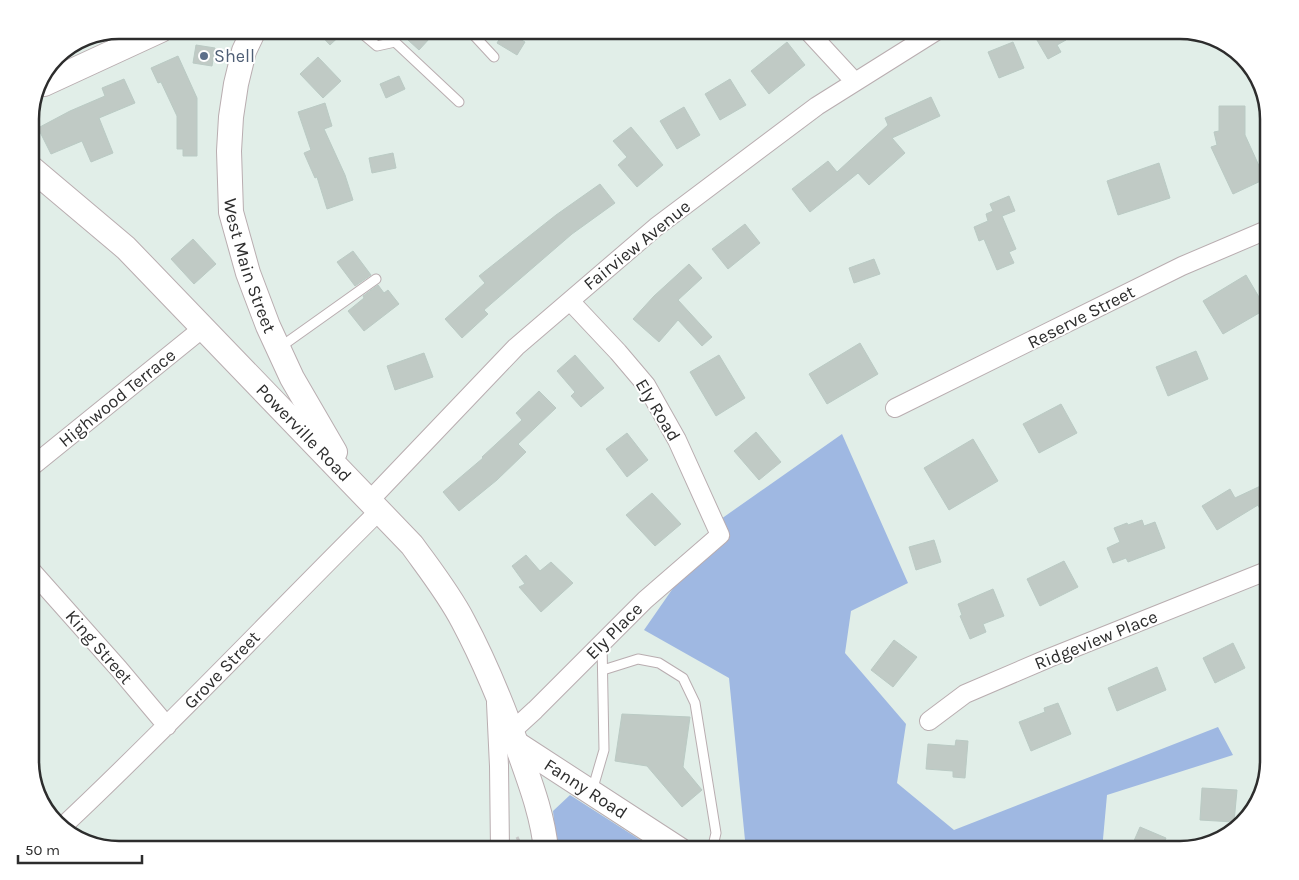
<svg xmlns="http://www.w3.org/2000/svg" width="1299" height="880" font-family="Karla,sans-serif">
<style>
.green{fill:#9fb8e2}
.building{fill:#c0cac5;stroke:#bacac4}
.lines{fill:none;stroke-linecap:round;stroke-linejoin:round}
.lane-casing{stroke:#b9adb0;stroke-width:11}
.street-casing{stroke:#b9adb0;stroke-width:20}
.secondary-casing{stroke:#b9adb0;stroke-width:26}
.path{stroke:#c8c8c8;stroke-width:3;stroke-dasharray:4 2.5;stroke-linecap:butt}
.lane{stroke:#fff;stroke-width:9}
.street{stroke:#fff;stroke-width:18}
.secondary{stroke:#fff;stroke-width:24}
.service-dot{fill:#5c6f8a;stroke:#fff;stroke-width:2}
.labels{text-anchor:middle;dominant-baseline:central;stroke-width:4;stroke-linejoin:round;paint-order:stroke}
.service-label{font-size:18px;fill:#4e5e75;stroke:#fff;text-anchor:start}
.street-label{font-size:18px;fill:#2d2d2d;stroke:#fff}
.rim{fill:none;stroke:#2d2d2d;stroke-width:2.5}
</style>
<rect width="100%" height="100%" fill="#e1eee8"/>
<!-- green -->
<path class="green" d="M842,434l66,149 -57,28 -6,42 61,71 -9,59 57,47 264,-103 15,28 -126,40 -5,55h-356l-17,-172 -85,-48 77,-111z
M570,795l86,55h-99l-4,-39z"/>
<!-- building -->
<path class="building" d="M316,30h30l-16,15z
M397,30h25l8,8 -11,12z
M505,30l20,12 -8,13 -20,-12z
M1043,30h18l5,10 -9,5 4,7 -13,7 -14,-24z
M787,42l18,23 -36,29 -18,-23z
M1013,42l11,26 -25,10 -11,-26z
M196,45l19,3 -3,18 -19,-3z
M178,56l19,42v58h-14v-7h-6v-33l-16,-34 -3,1 -7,-15z
M318,57l23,24 -18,17 -23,-24z
M399,76l6,13 -19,9 -6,-14z
M124,79l11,24 -36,15 14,35 -22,9 -9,-21 -31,13 -13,-26 32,-17 35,-15 -3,-8z
M730,79l16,26 -26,15 -15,-26z
M931,97l9,19 -48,22 13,15 -36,32 -11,-12 -48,39 -18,-23 36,-28 9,11 51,-47 -3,-7z
M325,103l7,23 -8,3 21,46 8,25 -26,9 -10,-32 -2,1 -11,-25 7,-3 -13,-38z
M1219,106h26v29l20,44 -32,15 -22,-47 6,-2 -3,-13 5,-1z
M684,107l16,28 -23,14 -17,-28z
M631,127l32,38 -26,22 -19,-22 9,-8 -14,-16z
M393,153l3,15 -24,5 -3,-15z
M1159,163l11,35 -52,17 -11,-34z
M600,184l15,19 -43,31 -88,76 4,4 -26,24 -17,-19 40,-36 -6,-7 77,-61z
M1009,196l6,15 -13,5 14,33 -7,3 5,11 -17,7 -13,-31 -5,2 -5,-14 14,-6 -2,-7 7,-3 -3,-7z
M745,224l15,19 -32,26 -16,-20z
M193,239l23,25 -22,20 -23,-25z
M353,251l18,24 -16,11 -18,-24z
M874,259l6,15 -26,9 -5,-15z
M689,264l13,14 -24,22 34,37 -10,9 -24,-26 -19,22 -26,-23 21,-23z
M1246,275l20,34 -43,25 -20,-33z
M378,285l6,8 4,-3 11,14 -35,27 -16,-20 16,-13 -1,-2z
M860,343l18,31 -51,30 -18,-30z
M1196,351l12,28 -40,17 -12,-29z
M424,353l9,24 -38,13 -8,-24z
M575,355l29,33 -23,19 -10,-11 4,-4 -18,-21z
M719,355l26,43 -29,18 -26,-44z
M539,391l17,17 -38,36 8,8 -29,28 -38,31 -16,-19 40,-34 -1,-1 40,-37 -6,-7z
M1061,404l16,29 -38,20 -16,-29z
M756,432l25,30 -22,18 -25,-29z
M627,433l21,27 -21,17 -21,-28z
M973,439l25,42 -49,29 -25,-42z
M1269,482v45l-11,-22 -41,25 -15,-24 28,-17 5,9z
M652,493l29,31 -26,22 -29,-31z
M1142,520l2,6 11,-4 10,26 -37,14 -2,-4 -13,5 -6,-15 13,-6 -6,-14 13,-5 1,2z
M934,540l7,22 -25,8 -7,-23z
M526,555l14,16 11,-9 22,21 -32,29 -22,-25 6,-3 -13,-18z
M1064,561l14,26 -38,19 -13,-27z
M993,589l11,27 -21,8 3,8 -16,7 -10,-23 2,-1 -4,-11z
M894,640l23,17 -24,30 -22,-17z
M1233,643l12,25 -30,15 -12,-25z
M1157,667l9,23 -49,21 -9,-23z
M1058,703l13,31 -40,17 -12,-29 26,-10 -1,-4z
M622,714l68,3 -7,50 19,23 -20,17 -35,-41 -32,-5z
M956,740l12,1 -3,37 -12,-1v-6l-27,-2 2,-25 27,2z
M1202,788l35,2 -3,32 -34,-2z
M1140,827l26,11 -5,12h-31z"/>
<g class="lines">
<!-- lane casing -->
<g class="lane-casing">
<path id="lane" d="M358,30l19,16 18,-4 64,60
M469,30l25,27
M279,348l97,-69
M603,670l35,-11 21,4 24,15 12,25 21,130 -4,17
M592,791l12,-41 -2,-107"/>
</g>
<!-- street casing -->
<g class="street-casing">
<path id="street" d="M807,30l48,52
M895,408l287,-142 87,-37
M30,468l173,-140
M370,500l146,-153 140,-120 161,-121 121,-76
M30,569l89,100 48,57
M496,703l3,63 1,84
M929,721l36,-27 84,-36 220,-88
M512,731l23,-21 110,-110 75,-65 -43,-95 -31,-55 -28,-33 -48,-51
M62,827c109,-102 211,-211 317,-316"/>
</g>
<!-- secondary casing -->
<g class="secondary-casing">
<g id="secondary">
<path id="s1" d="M254,30l-10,21 -8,33 -5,33 -2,34 2,61 17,61 20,53 24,52 43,74"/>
<path d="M44,84l117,-54"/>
<path id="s2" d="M30,167l96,81 286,297c18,25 37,49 51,76 23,43 41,88 57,133 11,31 23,63 26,96"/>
<path id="s3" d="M517,744l163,106"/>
</g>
</g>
<!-- path -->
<path class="path" d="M517,837l6,13"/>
<!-- lane -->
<use href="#lane" class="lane"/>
<!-- street -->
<use href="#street" class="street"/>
<!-- secondary -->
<use href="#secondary" class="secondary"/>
</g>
<!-- markers -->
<circle class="service-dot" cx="204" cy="56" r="5"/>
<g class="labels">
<!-- service labels -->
<g class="service-label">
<text x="214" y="56">Shell</text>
</g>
<!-- street labels -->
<g class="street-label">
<text transform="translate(637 245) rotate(-39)">Fairview Avenue</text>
<text stroke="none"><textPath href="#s1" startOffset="242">West Main Street</textPath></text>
<text transform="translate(1081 317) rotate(-27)">Reserve Street</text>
<text transform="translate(117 398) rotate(-39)">Highwood Terrace</text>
<text transform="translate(658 410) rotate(59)">Ely Road</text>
<text stroke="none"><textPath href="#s2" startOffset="382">Powerville Road</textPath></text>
<text transform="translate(614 631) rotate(-45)">Ely Place</text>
<text transform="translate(1096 640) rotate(-22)">Ridgeview Place</text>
<text transform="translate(99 647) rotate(49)">King Street</text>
<text transform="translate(222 670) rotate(-46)">Grove Street</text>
<text stroke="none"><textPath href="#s3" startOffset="82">Fanny Road</textPath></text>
</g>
</g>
<!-- crop -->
<path d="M0 0H1299V880H0ZM119 39H1180A80 80 0 0 1 1260 119V761A80 80 0 0 1 1180 841H119A80 80 0 0 1 39 761V119A80 80 0 0 1 119 39Z" fill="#fff" fill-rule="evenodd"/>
<path class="rim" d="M119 39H1180A80 80 0 0 1 1260 119V761A80 80 0 0 1 1180 841H119A80 80 0 0 1 39 761V119A80 80 0 0 1 119 39Z"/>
<!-- scale -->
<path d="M18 855v8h124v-8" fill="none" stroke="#2d2d2d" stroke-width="2.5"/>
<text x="25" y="855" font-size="15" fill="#2d2d2d" stroke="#ffffff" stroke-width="4" paint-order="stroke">50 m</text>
</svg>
